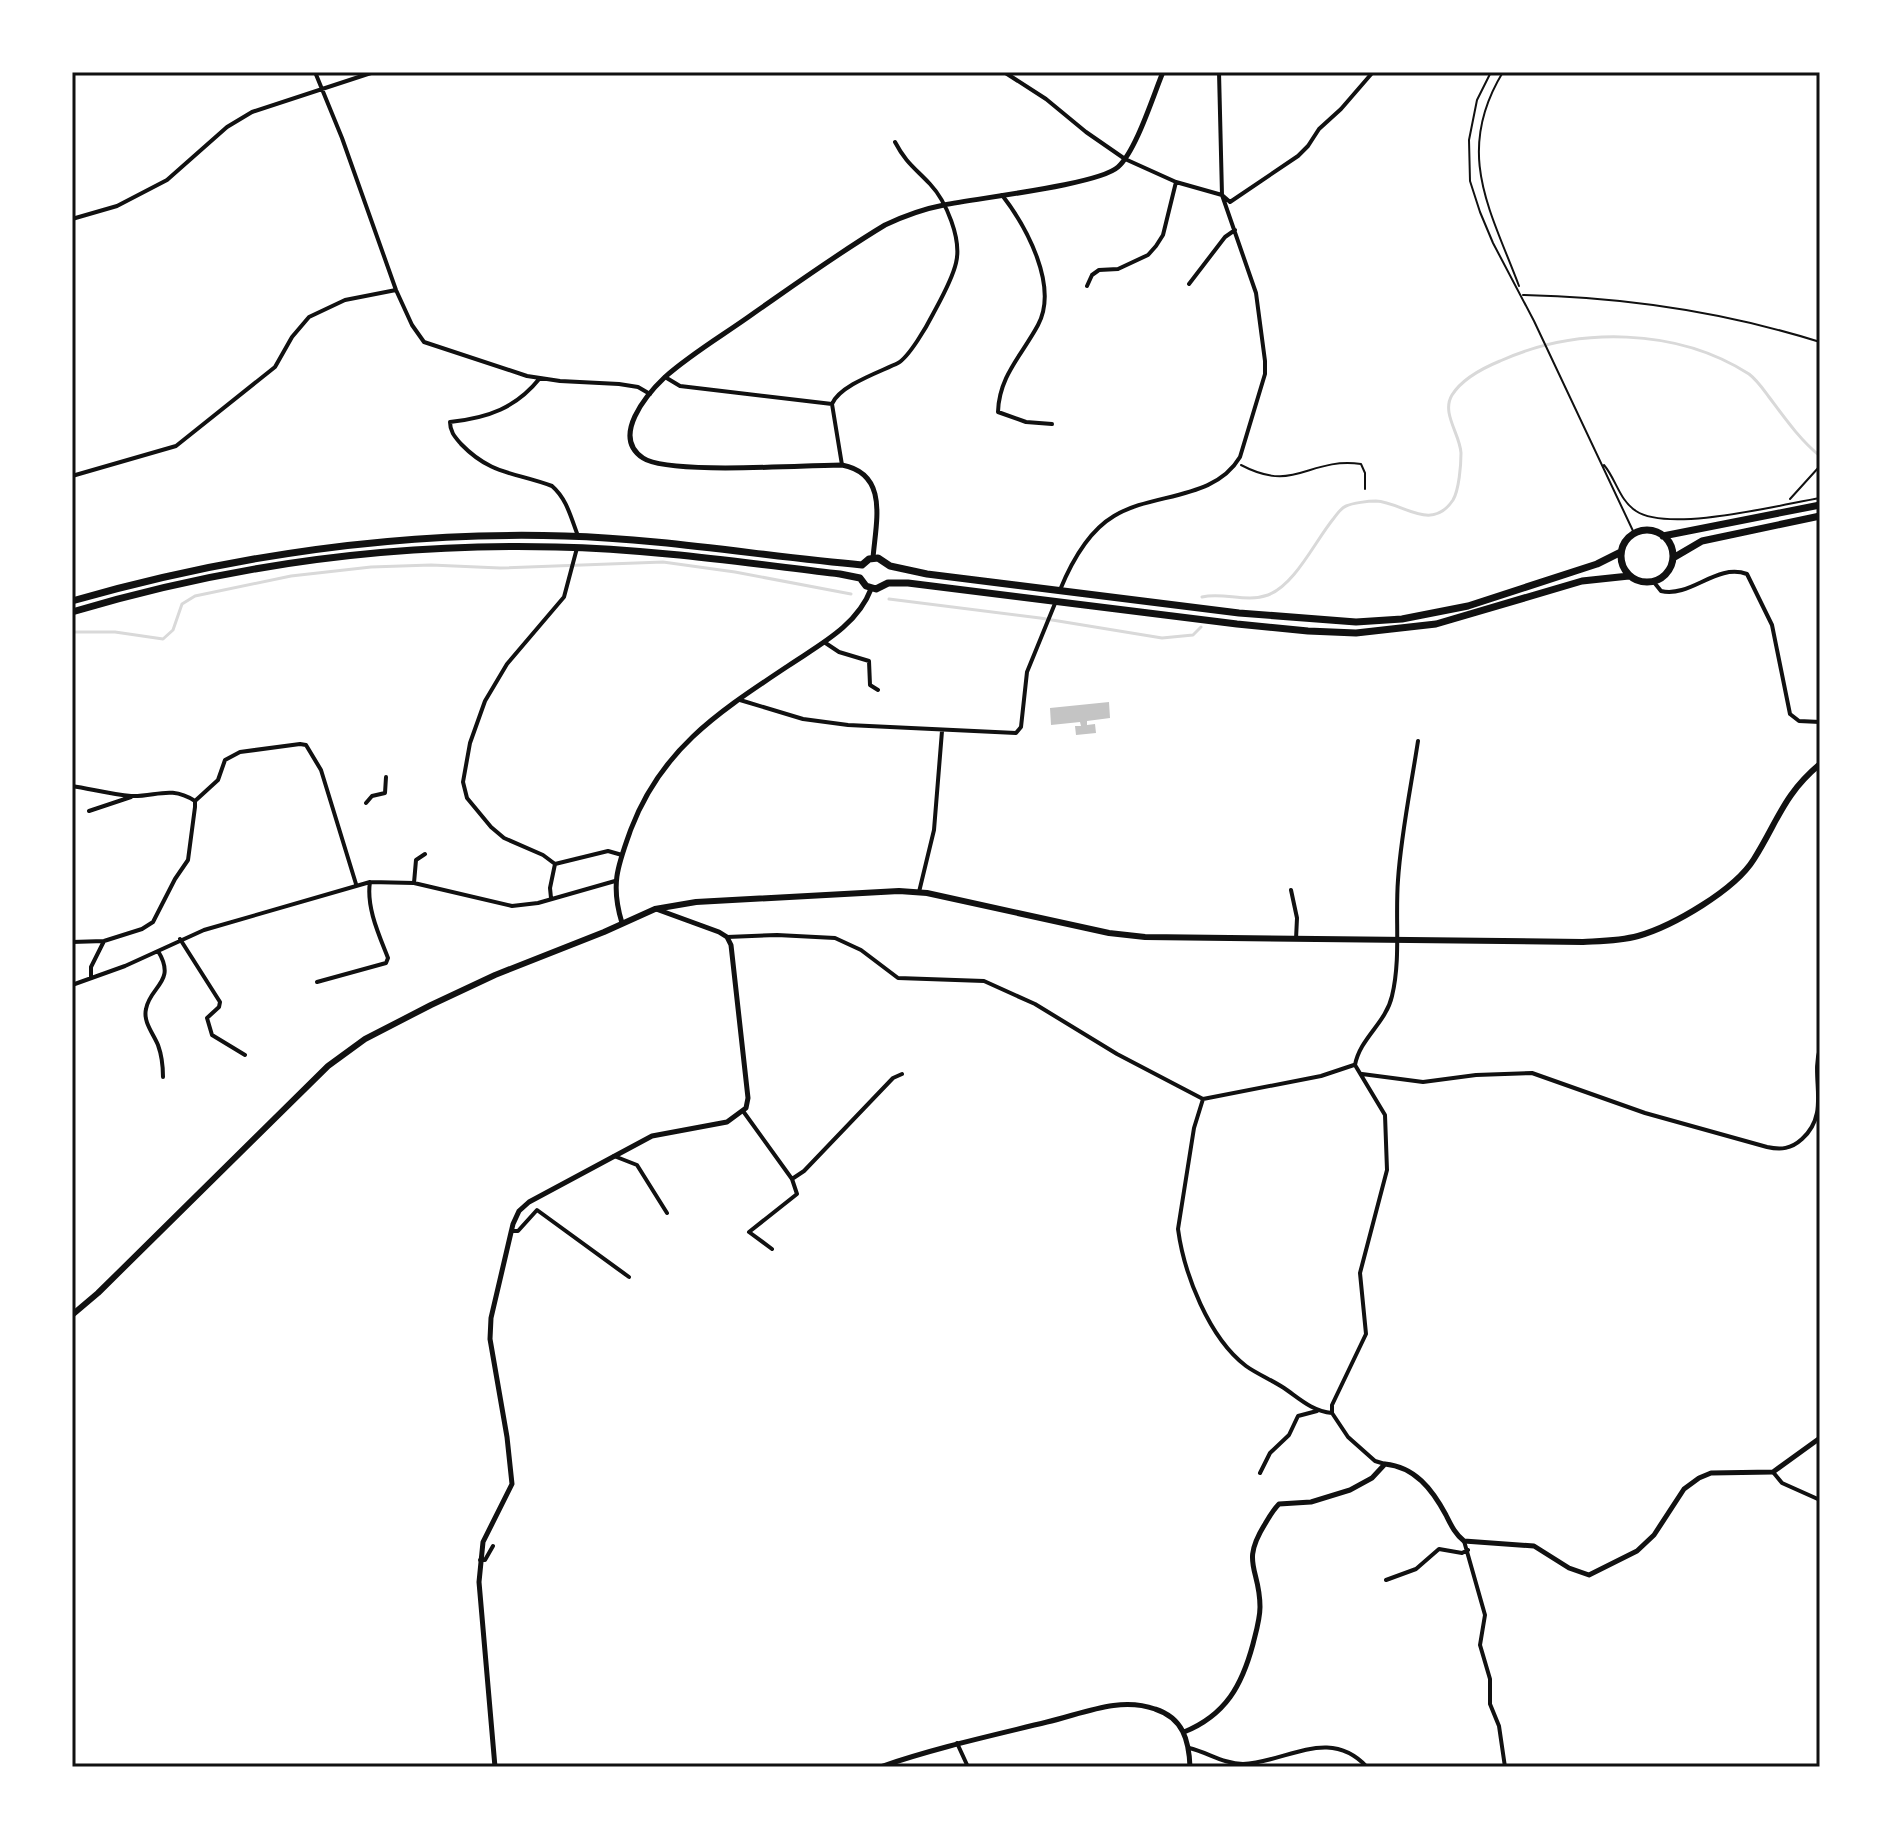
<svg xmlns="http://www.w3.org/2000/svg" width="1892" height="1839" font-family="Raleway,sans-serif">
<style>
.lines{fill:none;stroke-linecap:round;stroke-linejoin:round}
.stream{stroke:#d9d9d9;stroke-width:3}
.building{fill:#c4c4c4}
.path{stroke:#111;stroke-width:2}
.service{stroke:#111;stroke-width:2}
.minor{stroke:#111;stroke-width:4}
.tertiary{stroke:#111;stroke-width:5}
.secondary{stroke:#111;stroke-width:6}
.primary{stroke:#111;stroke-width:7}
.neatline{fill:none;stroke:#111;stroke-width:3}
</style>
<rect width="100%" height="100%" fill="#fff"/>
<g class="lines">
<!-- stream -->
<path class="stream" d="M1202,597c22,-5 44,6 66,-2 27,-10 47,-54 66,-77 3,-4 7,-10 12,-12 7,-3 22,-5 30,-5 26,1 55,32 77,-1 6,-10 8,-35 8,-47 -1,-19 -20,-40 -9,-58 10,-16 31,-27 48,-34 78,-35 177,-33 249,13 8,6 14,15 20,23 15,20 31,43 51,59
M889,599l151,19 122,20 31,-3 8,-8
M72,632h43l48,7 10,-9 9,-26 13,-8 96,-20 80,-9 60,-2 69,3 163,-6 72,10 116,22"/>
</g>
<!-- building -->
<path class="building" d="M1109,702l1,16 -23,3v4l8,-1 1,9 -20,2 -1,-9h6l-1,-4 -29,3 -1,-17z"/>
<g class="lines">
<!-- path -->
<path class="path" d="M1241,465c55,29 66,-8 120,-1l4,9v16
M1790,499l29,-32"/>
<!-- service -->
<path class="service" d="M1491,72l-14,28 -8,40 1,41 10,31 13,31 41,78 100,212
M1503,72c-49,80 -13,137 16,214
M1523,295c101,2 201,17 297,47
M1604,465c12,14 15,35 32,46 33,22 143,-6 184,-13"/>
<!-- minor -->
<path class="minor" d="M315,72l27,66 54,152 16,35 12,17 103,34 33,5 59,3 19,3 12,7
M1004,72l42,27 40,33 39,27 51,23 46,13 8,7 68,-46 10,-10 11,-17 22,-20 32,-37
M1002,195c24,31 57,91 36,130 -16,30 -39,51 -40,87l28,10 26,2
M72,219l45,-13 50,-26 60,-53 25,-15 122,-40
M1189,284l36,-47 10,-7
M1087,286l5,-11 7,-5 19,-1 30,-14 8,-9 7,-11 13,-53
M665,377l15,9 152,18 10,61
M540,378c-24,30 -52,40 -90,44 0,10 5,15 11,22 30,31 53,28 91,42 15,13 19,32 26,50
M832,404c8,-19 48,-32 66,-41 11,-6 29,-37 35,-49 8,-15 19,-34 23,-51 6,-24 -10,-62 -26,-79 -15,-16 -24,-21 -35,-42
M72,476l104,-30 99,-79 17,-30 17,-20 36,-17 51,-10
M577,548l-13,49 -57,67 -22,37 -15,42 -7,39 4,16 24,29 13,11 39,17 12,9 53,-13 14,4
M1653,581l8,10c30,7 55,-28 86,-17l25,51 18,89 9,7 21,1
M1060,590c11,-27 27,-58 54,-74 39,-24 100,-15 126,-59l25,-83v-13l-9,-68 -34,-98 -3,-123
M824,642l15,10 30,9 1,24 8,5
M740,700l63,19 45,6 168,8 5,-6 6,-55 29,-71
M72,786c19,3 39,8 59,10 25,1 39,-11 64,5v6l-7,53 -13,19 -22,43 -11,7 -38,12 -32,1
M195,801l23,-21 7,-20 15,-8 60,-8 6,1 15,25 35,114
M366,803l6,-7 13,-3 1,-16
M89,811l42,-14
M414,883l2,-23 9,-6
M1291,890l6,28 -1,21
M919,892l15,-62 8,-99
M551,898l-1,-10 5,-24
M727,937l50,-2 58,3 26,12 37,28 86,3 51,23 82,50 86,45 118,-23 33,-11
M180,939l40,63 -1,5 -12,11 5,17 33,20
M158,951c19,31 -8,35 -12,58 -3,13 7,24 12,36 4,11 5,21 5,32
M91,978v-11l13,-26
M317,982l69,-19 2,-5c-9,-23 -22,-51 -18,-76
M72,985l53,-19 79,-36 166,-48 44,1 98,23 26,-3 77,-22
M1362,1074l61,8 53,-7 56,-2 113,40 122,34c14,3 24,2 35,-8 29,-26 8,-60 18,-91
M1203,1099l-9,29 -16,101c6,45 31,109 68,137 11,8 26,14 38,22 16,11 28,23 48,25
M743,1111l49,68 5,15 -48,38 23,17
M614,1156l23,9 30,48
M792,1179l12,-8 89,-93 9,-4
M512,1231h6l19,-21 92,67
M1385,1464l-10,-3 -27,-24 -16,-24v-8l34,-71 -6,-61 27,-103 -2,-55 -30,-50c5,-27 31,-42 37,-69 9,-37 3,-78 6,-116 3,-46 13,-93 20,-139
M1773,1472l9,11 38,17
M1260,1473l10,-20 19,-18 9,-19 19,-5
M1464,1541l21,74 -5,30 10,34v25l9,22 6,41
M480,1560h5l8,-14
M1386,1580l30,-11 23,-20 23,4 6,-3
M957,1743l11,24
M1189,1748c18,4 35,16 54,16 45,-2 86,-38 124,3"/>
<!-- tertiary -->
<path class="tertiary" d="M873,558c3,-37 16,-84 -31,-93 -37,0 -174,10 -199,-7 -32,-21 3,-63 22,-81 27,-24 60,-43 89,-64 43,-30 86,-61 131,-88 19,-9 38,-16 59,-20 33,-7 154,-20 174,-38 18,-16 35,-71 45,-95
M622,923c-12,-39 -4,-58 9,-94 31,-81 88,-117 157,-163 31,-21 69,-40 83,-77
M1184,1732c42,-17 58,-47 69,-88 3,-12 7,-25 7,-37 0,-39 -20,-43 5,-83 4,-7 8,-14 14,-20l32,-2 39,-12 22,-12 13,-14c30,3 47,25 61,51 5,10 9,19 18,26l70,5 35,22 20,7 48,-24 17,-16 30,-46 15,-11 12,-5 62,-1 47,-34
M495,1767l-16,-185 4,-40 29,-58 -5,-47 -17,-98 1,-21 22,-94 6,-13 10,-9 123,-66 75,-14 19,-14 2,-10 -17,-153 -4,-8 -8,-5 -63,-23
M880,1767c55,-19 110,-31 167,-45 35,-8 72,-26 108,-13 28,9 34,31 35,58"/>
<!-- secondary -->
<path class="secondary" d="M72,1315l26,-22 230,-227 37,-27 66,-34 64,-30 109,-43 51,-23 41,-7 203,-11 28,2 182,40 36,4 438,5c18,-1 37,-1 55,-6 35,-10 97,-46 116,-77 24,-38 29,-64 66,-95"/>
<!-- primary -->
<path class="primary" d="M1621 556a26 26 0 1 1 52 0a26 26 0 1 1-52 0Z
M1663,536l157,-31
M1673,558l29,-17 118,-25
M72,601c161,-46 325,-70 493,-65 99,3 197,20 297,29l7,-6 9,-1 12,8 37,8 312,39 117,9 46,-3 66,-13 129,-42 24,-12
M72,612c157,-47 320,-69 484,-65 95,2 190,16 284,27l20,4 6,8 10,3 12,-6h20l329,41 71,7 48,2 80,-9 146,-43 47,-5"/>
</g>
<!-- border -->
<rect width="1892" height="1839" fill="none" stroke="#ffffff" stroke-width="148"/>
<rect x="74" y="74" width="1744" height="1691" class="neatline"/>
</svg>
